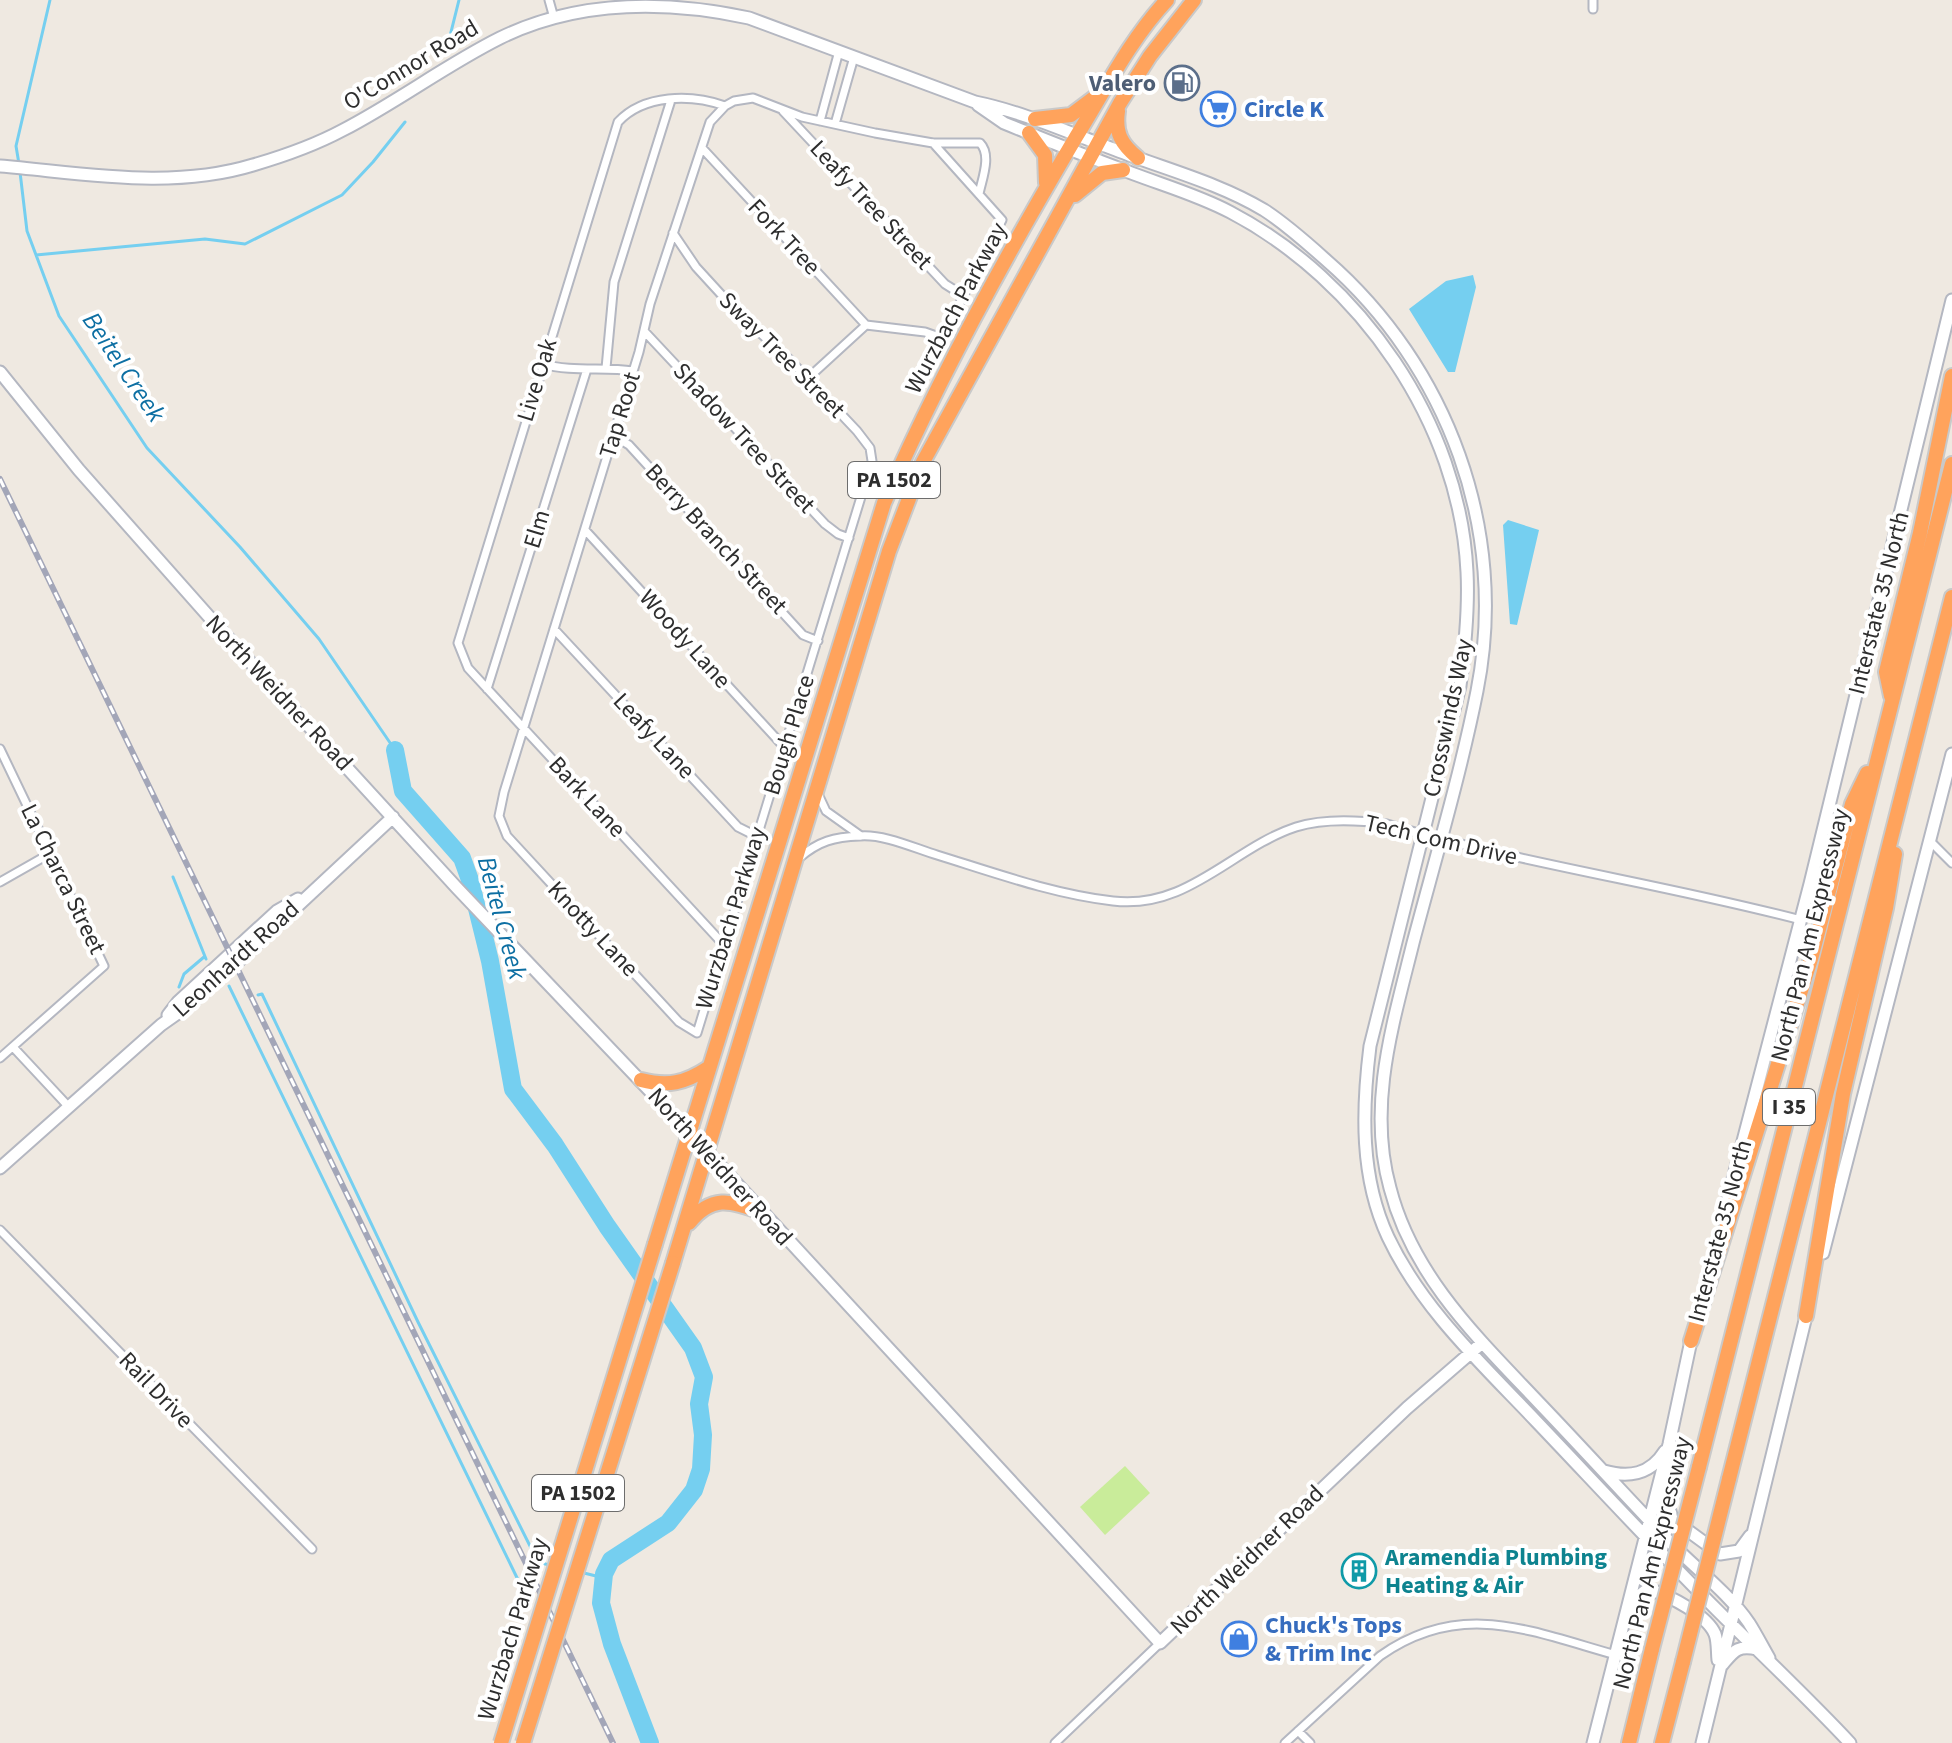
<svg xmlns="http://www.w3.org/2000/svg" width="1952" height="1743" font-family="'Source Sans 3',sans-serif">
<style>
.pitch{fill:#c9ec9a}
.water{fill:#75cff0}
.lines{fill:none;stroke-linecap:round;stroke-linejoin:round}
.stream{stroke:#75cff0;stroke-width:3}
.river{stroke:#75cff0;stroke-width:18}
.street-casing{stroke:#b4b7c1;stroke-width:11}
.secondary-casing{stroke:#b4b7c1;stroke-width:15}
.highway-casing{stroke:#c9c9c9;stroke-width:18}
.street{stroke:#fff;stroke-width:7}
.secondary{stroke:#fff;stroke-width:11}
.highway{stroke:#ffa35c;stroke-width:14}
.rail-casing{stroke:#a3a6b8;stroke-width:6}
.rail{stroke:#fff;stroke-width:3;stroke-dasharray:9;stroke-linecap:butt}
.highway-bridge-casing{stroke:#c9c9c9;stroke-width:18;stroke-linecap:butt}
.highway-bridge{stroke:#ffa35c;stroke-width:14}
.labels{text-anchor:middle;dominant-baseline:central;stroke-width:8;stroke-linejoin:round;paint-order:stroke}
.shield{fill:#fff;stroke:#6d6d6d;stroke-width:2}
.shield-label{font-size:22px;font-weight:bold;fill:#2e2e2e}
.street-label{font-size:24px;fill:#2e2e2e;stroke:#fff}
.service-label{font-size:24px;font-weight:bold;fill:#4e5e75;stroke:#fff;text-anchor:end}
.shop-label{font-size:24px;font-weight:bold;fill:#366cbe;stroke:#fff;text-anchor:start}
.culture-label{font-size:24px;font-weight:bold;fill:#0d838f;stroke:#fff;text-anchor:start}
.water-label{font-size:26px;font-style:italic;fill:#0d6fa3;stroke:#fff}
</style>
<rect width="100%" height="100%" fill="#efe9e1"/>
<!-- pitch -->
<path class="pitch" d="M1125,1466l25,27 -45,42 -25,-28z"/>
<!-- water -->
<path class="water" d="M1473,275l3,12 -21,85h-7l-39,-63 37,-28z
M1508,520l31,10 -22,95 -7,-1 -7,-99z"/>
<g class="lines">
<!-- stream -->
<path class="stream" d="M450,36l9,-36
M19,164l-3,-18 34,-146
M20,172l7,59 32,85 88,132 93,99 79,92 76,111
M36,255l169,-16 40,5 97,-49 31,-33 32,-40
M173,877l33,82
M229,986l293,602
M179,987l5,-13 20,-17
M258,995l4,-1 156,328 120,240 11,3
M580,1572l24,6"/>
<!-- river -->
<path class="river" d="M395,750l8,41 59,67 8,22 20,81 23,128 42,56 52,81 86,122 11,29 -5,27 4,31 -2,34 -7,21 -26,33 -57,37 -7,14 -3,29 11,41 38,99"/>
<!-- street casing -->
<g class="street-casing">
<path id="street" d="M549,0l5,18
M1593,0v9
M783,111l162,173 19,12
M820,121l19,-70
M835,124l19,-67
M702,148l164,177
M673,233l23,34 43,47 49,44 69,73 13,17 2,13 -175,572 -18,-11 -172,-186 -8,-20 5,-24 135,-440 11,-48 60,-182 15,-16 9,-5 19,-3 49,19 73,16 58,10h47c12,12 2,36 -1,51
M866,325l59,7 17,6 60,-118 -69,-77
M644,331l181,193 13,10 11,4
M542,364c30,8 61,3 91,7
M606,368l8,-86 57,-182
M807,379l59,-54
M614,436l15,9 174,190 15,6
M585,530l200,218
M554,629l184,198 20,10
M487,689l100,-320
M0,749l104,217 -104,92
M818,794l8,17 35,25
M1930,841l22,22
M799,858c20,-17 35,-21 61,-22 24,-2 54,12 77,19 58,18 116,39 176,46 75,9 119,-53 183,-74 29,-9 62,-7 91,-3 136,40 277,60 414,96
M0,882l51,-29
M724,945l-256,-277 -10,-25 160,-521c26,-28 73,-28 107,-16
M13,1047l55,59
M0,1230l312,319
M1298,1731l12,12
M1055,1743l105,-100
M1285,1743l95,-87c81,-57 150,-25 236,-1"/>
</g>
<!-- secondary casing -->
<g class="secondary-casing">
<path id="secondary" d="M978,105l26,18c44,18 87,35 130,51 32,12 66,22 96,38 130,68 230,211 237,360 2,38 -2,76 -7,114l-90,360c-8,64 -10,131 18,191 34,72 94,127 148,184 60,63 119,127 181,189 44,44 90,87 133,133
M0,166c84,7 171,24 253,-1 31,-9 62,-20 90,-35 54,-28 103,-65 157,-92 78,-38 165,-38 249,-20l226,84c49,10 94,31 141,48 49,19 103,33 148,60 22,14 43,33 62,50 122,106 183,271 151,431 -17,85 -42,169 -64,252 -20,81 -46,162 -23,245 23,90 91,153 152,218 42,44 82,88 123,131 27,29 62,54 84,86 7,11 13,23 20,35
M0,372l79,98 140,158 238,260 232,244 471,511 247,-235 75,-65
M168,1015l10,-13 99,-91 21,-12
M0,1168l161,-143 24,-17 46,-40 162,-151
M1724,1214l86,-330 142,-584
M1823,1253l129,-499
M1604,1471c25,7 46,4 61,-20
M1662,1480l10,39 48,35 19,-3 11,-15
M1629,1604l16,-13 6,-1c19,6 56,25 64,44 3,8 2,18 3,26
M1722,1665c12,-14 15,-20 35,-16
M1593,1743l76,-299 23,-108
M1702,1743l106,-435"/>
</g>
<!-- highway casing -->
<g class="highway-casing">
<path id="highway" d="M1118,111c-3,22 3,33 20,47
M1035,119l36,-4 24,-18
M1029,133l16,22 1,28
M1075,195l27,-22 21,-3
M1891,696l-5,-24 34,-139 32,-157
M641,1080c27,7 44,3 67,-12
M689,1223c22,-28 41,-23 72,-11
M655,1244l229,-741c55,-126 122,-248 192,-366 29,-47 53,-96 91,-137
M673,1263l216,-712 34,-89 197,-359 30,-47 44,-56
M1806,1316l37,-222 43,-186 9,-54
M1691,1341l120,-382 41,-155 15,-31
M1699,1467l253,-1003
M1729,1479l223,-882
M1629,1743l23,-94
M1662,1743l21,-81"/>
</g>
<!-- street -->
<use href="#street" class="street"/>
<!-- secondary -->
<use href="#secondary" class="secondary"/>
<!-- highway -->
<use href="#highway" class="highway"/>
<!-- rail casing -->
<g class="rail-casing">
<path id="rail" d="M0,479l613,1264"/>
</g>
<!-- rail -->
<use href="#rail" class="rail"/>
<!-- highway-bridge casing -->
<g class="highway-bridge-casing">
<path id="highway-bridge" d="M1652,1649l47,-182
M1683,1662l46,-183
M501,1743l154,-499
M523,1743l150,-480"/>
</g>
<!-- highway-bridge -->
<use href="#highway-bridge" class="highway-bridge"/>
</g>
<!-- icons -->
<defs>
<g id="fuel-ring" transform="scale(1.8)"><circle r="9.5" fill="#fff" stroke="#5c6f8a" stroke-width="1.5"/><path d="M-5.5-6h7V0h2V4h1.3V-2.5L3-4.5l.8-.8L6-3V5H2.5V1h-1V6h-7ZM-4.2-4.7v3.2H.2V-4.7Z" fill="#5c6f8a"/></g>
<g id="supermarket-ring" transform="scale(1.8)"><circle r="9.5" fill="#fff" stroke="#3f7fe0" stroke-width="1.5"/><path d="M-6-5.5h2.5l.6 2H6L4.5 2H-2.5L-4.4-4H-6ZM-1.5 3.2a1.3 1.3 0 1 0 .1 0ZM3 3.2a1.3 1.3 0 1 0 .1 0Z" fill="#3f7fe0"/></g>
<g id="building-ring" transform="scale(1.8)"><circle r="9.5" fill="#fff" stroke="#0f9aa8" stroke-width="1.5"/><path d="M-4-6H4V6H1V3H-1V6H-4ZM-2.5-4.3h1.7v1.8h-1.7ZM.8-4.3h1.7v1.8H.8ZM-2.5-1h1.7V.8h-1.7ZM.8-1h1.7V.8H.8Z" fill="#0f9aa8"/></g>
<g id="shop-ring" transform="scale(1.8)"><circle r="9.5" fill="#fff" stroke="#3f7fe0" stroke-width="1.5"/><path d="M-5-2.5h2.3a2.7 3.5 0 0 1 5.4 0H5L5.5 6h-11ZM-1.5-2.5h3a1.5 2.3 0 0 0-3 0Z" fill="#3f7fe0"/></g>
</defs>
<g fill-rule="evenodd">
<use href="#fuel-ring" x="1182" y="83"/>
<use href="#supermarket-ring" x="1218" y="109"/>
<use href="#building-ring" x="1359" y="1571"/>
<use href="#shop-ring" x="1239" y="1639"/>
</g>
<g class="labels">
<!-- shield labels -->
<g class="shield">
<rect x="848" y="462" width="92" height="36" rx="6"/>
<rect x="1763" y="1089" width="52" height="36" rx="6"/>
<rect x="532" y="1475" width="92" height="36" rx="6"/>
</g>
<g class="shield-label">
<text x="894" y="480">PA 1502</text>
<text x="1789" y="1107">I 35</text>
<text x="578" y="1493">PA 1502</text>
</g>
<!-- street labels -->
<g class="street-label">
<text transform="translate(411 65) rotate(-31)">O'Connor Road</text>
<text transform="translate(871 205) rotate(47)">Leafy Tree Street</text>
<text transform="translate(784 237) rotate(47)">Fork Tree</text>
<text transform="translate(956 308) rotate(-62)">Wurzbach Parkway</text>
<text transform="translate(782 355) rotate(45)">Sway Tree Street</text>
<text transform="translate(537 380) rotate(-73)">Live Oak</text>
<text transform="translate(620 415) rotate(-73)">Tap Root</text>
<text transform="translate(744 438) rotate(47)">Shadow Tree Street</text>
<text transform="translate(537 529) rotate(-73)">Elm</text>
<text transform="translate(716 539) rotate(47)">Berry Branch Street</text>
<text transform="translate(1879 603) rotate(-76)">Interstate 35 North</text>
<text transform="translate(685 639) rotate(48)">Woody Lane</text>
<text transform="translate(279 693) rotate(47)">North Weidner Road</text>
<text transform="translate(1448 718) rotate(-78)">Crosswinds Way</text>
<text transform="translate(789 735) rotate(-73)">Bough Place</text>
<text transform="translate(654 736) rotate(47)">Leafy Lane</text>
<text transform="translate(587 797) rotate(47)">Bark Lane</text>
<text transform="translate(1441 840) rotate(13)">Tech Com Drive</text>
<text transform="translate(63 879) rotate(64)">La Charca Street</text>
<text transform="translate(731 918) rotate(-73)">Wurzbach Parkway</text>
<text transform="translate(593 929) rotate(47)">Knotty Lane</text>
<text transform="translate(1810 935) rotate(-76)">North Pan Am Expressway</text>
<text transform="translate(236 959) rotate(-42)">Leonhardt Road</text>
<text transform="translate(720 1167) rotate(48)">North Weidner Road</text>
<text transform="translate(1720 1231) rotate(-75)">Interstate 35 North</text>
<text transform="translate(156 1390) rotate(46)">Rail Drive</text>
<text transform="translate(1247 1560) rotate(-44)">North Weidner Road</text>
<text transform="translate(1652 1563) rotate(-76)">North Pan Am Expressway</text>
<text transform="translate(513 1629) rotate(-73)">Wurzbach Parkway</text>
</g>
<!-- service labels -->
<g class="service-label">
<text x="1156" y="83">Valero</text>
</g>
<!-- shop labels -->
<g class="shop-label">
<text x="1244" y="109">Circle K</text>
<text x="1265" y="1625">Chuck's Tops<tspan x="1265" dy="28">&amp; Trim Inc</tspan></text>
</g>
<!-- culture labels -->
<g class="culture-label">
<text x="1385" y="1557">Aramendia Plumbing<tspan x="1385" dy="28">Heating &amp; Air</tspan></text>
</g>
<!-- water labels -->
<g class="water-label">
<text transform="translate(124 367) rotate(56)">Beitel Creek</text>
<text transform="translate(502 918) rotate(75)">Beitel Creek</text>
</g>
</g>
</svg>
